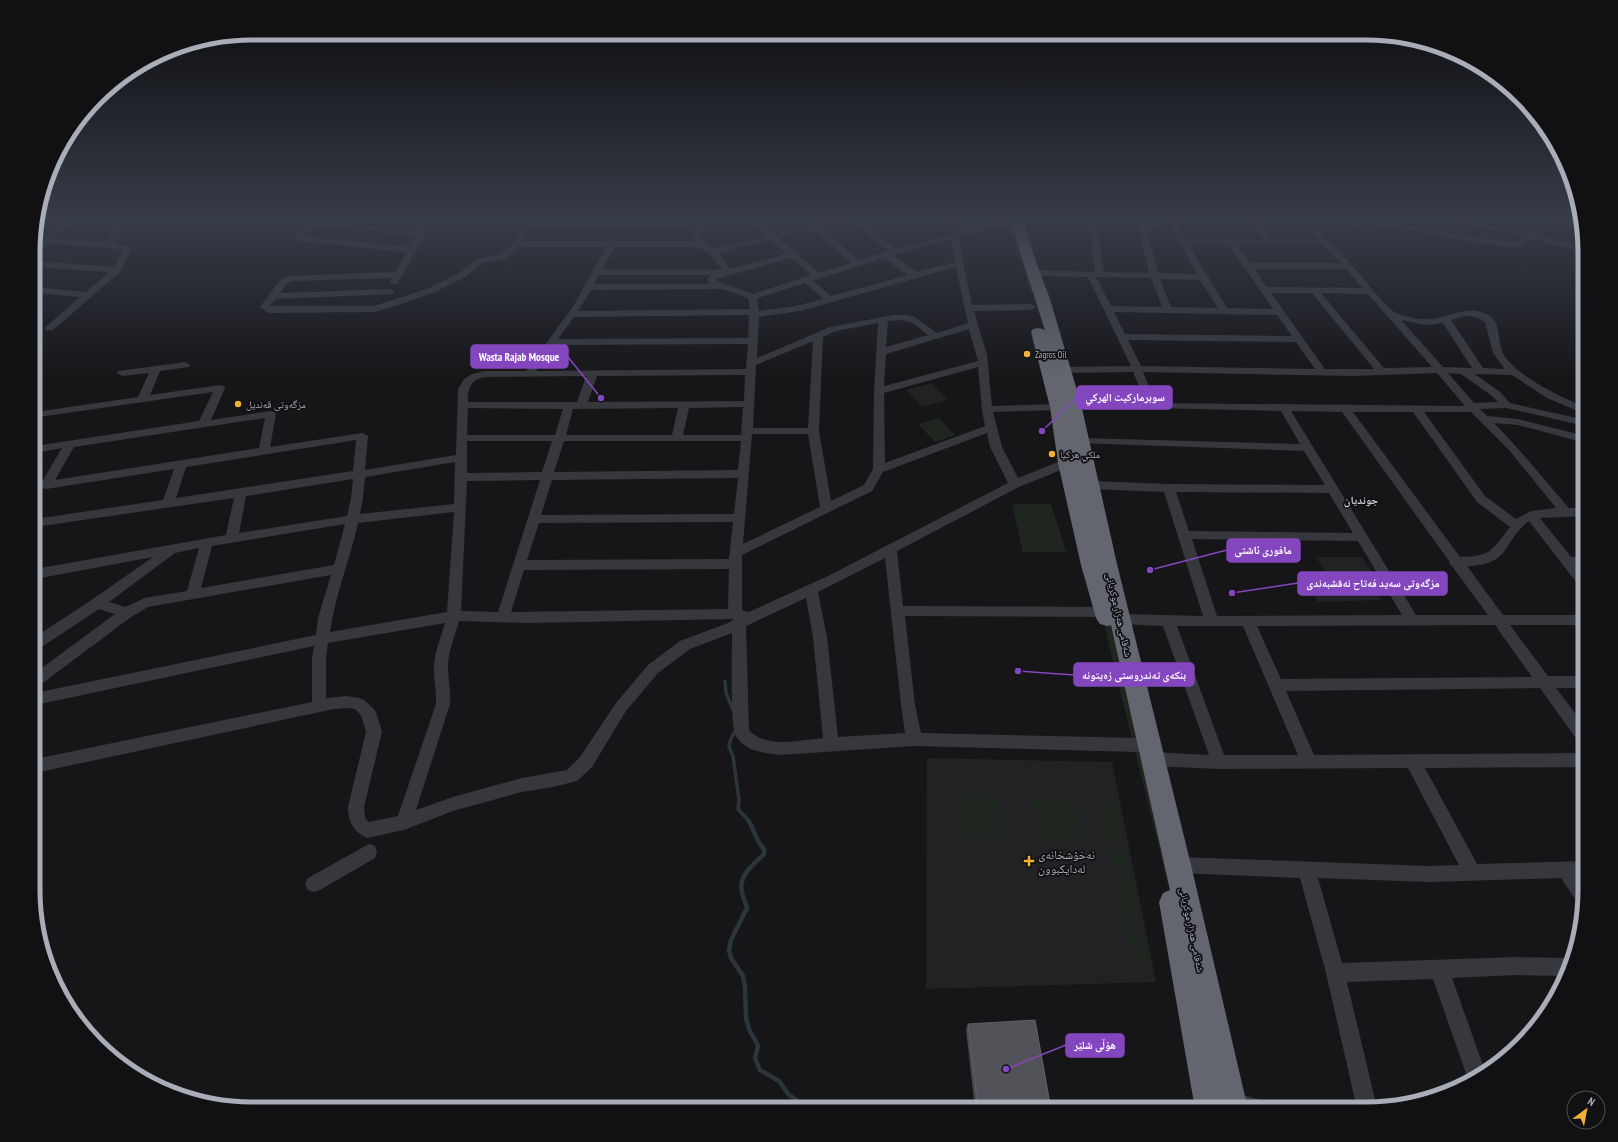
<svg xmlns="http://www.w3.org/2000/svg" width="1618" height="1142" font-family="'PT Sans Narrow','Noto Naskh Arabic',sans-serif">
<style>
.built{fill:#222225}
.green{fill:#1e261f}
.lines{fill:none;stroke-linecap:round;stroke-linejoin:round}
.stream-far1{stroke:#2c353c;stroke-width:3.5}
.stream{stroke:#2c353c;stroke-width:4.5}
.minor{fill:#37383d;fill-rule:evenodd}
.major{fill:#53555c;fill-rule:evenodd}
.highway{fill:#63666e;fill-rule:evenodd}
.wall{fill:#47494d}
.shaded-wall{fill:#2f3033}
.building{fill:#525359;stroke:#5f6168}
.poi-dot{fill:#f2b134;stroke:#111113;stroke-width:1.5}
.labels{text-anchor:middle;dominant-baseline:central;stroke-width:3.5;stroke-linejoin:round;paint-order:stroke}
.far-poi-label{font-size:9px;fill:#a8adb8;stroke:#111113;text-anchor:start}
.poi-label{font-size:10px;fill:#a8adb8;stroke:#111113;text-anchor:start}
.street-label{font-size:10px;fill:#a8adb8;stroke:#111113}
.neighbourhood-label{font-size:11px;font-weight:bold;fill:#c9ccd4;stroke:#111113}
.near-poi-label{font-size:12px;fill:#a8adb8;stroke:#111113;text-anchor:start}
.rim{fill:none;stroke:#a8adb8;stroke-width:5}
.leader{fill:none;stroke:#8446be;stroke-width:1.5}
.callout-dot{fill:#8446be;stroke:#111113;stroke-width:1.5}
.callout{fill:#8446be;stroke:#8446be;stroke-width:1.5}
.callout-label{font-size:11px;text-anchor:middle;font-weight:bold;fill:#fff}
</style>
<rect width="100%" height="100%" fill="#161618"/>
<!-- built -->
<path class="built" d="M932,383l16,17 -26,7 -16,-17z
M1316,557h46l16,24 -46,1z
M1335,587h39l8,13 -64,2 -6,-11h24z
M927,758l185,4 44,220 -230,7z"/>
<!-- green -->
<path class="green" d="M1006,217h4l23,74 -1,2h-2l-8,-28 -9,-20z
M939,418l16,17 -20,7 -17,-18z
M1012,504h39l15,48h-43z
M1099,576l47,180 26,145 -60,-243 -17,-76z
M959,794h39l7,43 -43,1z
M1031,798l45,2 9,43 -48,-1z
M1100,801l16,1 9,39h-17z
M1109,845h16l13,67 -17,-1z
M1122,915l16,1 12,45h-17z"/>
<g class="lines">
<!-- stream-far1 -->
<path class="stream-far1" d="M725,681l1,12 8,19
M736,729l-6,12 -1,6 4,9 6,44 -1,9 11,12"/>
<!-- stream -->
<path class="stream" d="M748,820c7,9 7,21 16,29v5c-11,11 -26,21 -22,39 1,5 4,10 5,15l-16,32 -2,10 2,8 12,18 2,12 1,30 3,11 9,17 -3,12 5,12 19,11 9,13 21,15"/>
<!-- minor -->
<path class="minor" d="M70,217h9l-26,22 54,3 8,-15 -2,-10h8l2,10 -8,17 16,3 1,2 -12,23 -67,58h-6l-2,-2 2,-2 33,-29 -45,-4v-6l51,5 23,-20 -74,-5v-6l79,6 9,-17 -13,-2 -62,-4 -10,10 -3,1v-8l25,-23 -24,-1v-4l30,1z
M417,217h8l1,17 -29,50h-6l-1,-2 2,-4 -99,3 -7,3 -6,9 110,-4 5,3 -2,2 -117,5 -6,7h104l55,-18 30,-15 18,-14 20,-4 12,-6 22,-32h8l-3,5h161l2,-5h8c-5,13 -10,25 6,32l53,-13 -16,-14 -1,-2 2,-3h9l-2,3 15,14 65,-17h17l41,32 63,-17 -22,-15h9l21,13 39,-10h3v4l-51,13 14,68 59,-1 5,3 -5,3 -57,1 13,44 5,51 66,-2 5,3 -5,3 -65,2 9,35 16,31 45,-18h8l2,3 -2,3 -52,21 -122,64 6,55 203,1 5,1 2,4 -2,4 -5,1 -201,-1 10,89 6,28 217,5 5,2 3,5 -3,5 -5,2 -224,-6 -135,9c-16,-2 -34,-4 -43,-19 -6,-7 -4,-88 -4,-103l-42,16 -32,24 -32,38 -34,56 -15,14 -24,6 -31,5 -69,19 -49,19 -37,8c-14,-6 -19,-17 -19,-31l18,-75 -5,-17 -6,-6 -8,-1 -13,1 -299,64v-14l277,-57v-44l2,-12 -279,59v-12l281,-58 2,-17 13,-43 -183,32 -17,10 -91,68 -5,2v-14l80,-59 -16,-5 -59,39 -5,1v-12l58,-38 60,-42 -118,22v-10l191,-34 8,-37 -199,29v-8l128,-19 11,-31 -128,20 -4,-1 -2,-3 22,-37 -27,5v-7l164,-25 14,-29 -174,25 -4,-1v-4l103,-15 11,-24 -27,3 -5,-3 1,-2 67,-9 5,3 -1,2 -29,4 -10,24 70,-10 4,1 1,2 -14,32 60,-9 4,1 1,2 -6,33 92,-14 6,3 -3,34 91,-15 2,-66 6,-10 8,-5 13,-3h41l48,-66 32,-58h-87l-4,6 -12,6 -20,4 -18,14 -30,15 -39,14 -22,6 -105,1 -9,-6 20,-27 8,-4 107,-4 12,-20 -110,-11 -3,-5 12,-11 11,-3 101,9zM848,219l41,32 -30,9 -39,-33zM318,226l98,10 -7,11 -107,-11 10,-7zM533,226h163l-2,8 1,7h-172zM812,229l39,34 -32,10 -41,-36zM770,239l17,15 -57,15 -11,-16zM950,239l5,23 -38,10 -25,-17zM615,247h83l14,9 10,14 -120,-1zM791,258l20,17 -58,19 -36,-13 -1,-2zM884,258l24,17 -77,21 -18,-15zM956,267l12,56 -31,10 -22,-16 -9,-2h-13l-63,12 -73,31 2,-41 41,-6zM599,275h111l-3,4 2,5h-115zM805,283l18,16 -27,7 -37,5 -2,-12 1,-1zM723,289l25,9 2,11 -172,2 13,-21zM749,315l-1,23 -190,1 16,-22zM900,320l13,3 15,12 -42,12 2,-26zM878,323l-4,68 -1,78 -9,16 -33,16 -12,-70 4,-94 13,-6zM969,329l9,32 -94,25 2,-32zM813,341l-5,87h-55l3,-63zM748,344l-2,25 -210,2 18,-26zM978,367l4,43 3,16 -100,37 -1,-70zM745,375l-1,26 -156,1 9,-26zM586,376l-9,26h-109c0,-14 2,-22 17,-25zM743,407l-2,28h-58l6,-27zM468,408l95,1 -8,26h-88zM678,408l-6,27h-106l7,-26zM265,418l-6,30 -204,32 19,-33zM987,433l3,14 18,36 -180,93 -68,31 -11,5 -7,-2v-55l130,-64 11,-19zM752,434h56l12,73 -77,37zM356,440l-3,31 -177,27 10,-31zM467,441h85l-10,31 -75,1zM564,441h177l-3,29 -184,2zM455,462l-1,42 -94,10 3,-16 2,-21zM738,478l-4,36 -193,1 11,-35zM353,479l-2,19 -4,18 -108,17 7,-37zM540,480l-42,132 -37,-1 6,-130zM454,512l-7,100 -117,20c5,-37 20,-72 28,-109zM733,522l-4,37 -202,1 12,-37zM345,524l-11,41 -133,23 11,-42zM199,548l-12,43 -42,7 -20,9 -16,-5 66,-49zM885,558l16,147 4,28 -67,4 -11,-100 -9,-45zM729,569l-1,40 -217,3 13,-42zM806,598l7,39 10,101c-22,2 -58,11 -74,-8l-3,-104zM734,619l-6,4 -48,18 -32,24 -32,38 -36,54 -13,13 -45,8 -69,19 -37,13 34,-106c1,-13 -2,-25 -2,-37 0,-16 7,-31 11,-46l69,2zM445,623c-4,14 -10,28 -11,43 -1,13 3,25 2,38l-38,112 -29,6 -4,-4 -1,-11 18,-75 -6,-20 -3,-4 -9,-8 -5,-2 -12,-2 -21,2v-40l2,-15z
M1088,217h8l8,55 45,1 -13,-56h8l2,8 35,-8h15l-1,2 -18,4 9,17h78l-16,-23h8l16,23h46l-23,-23h9c15,16 32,31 47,47 8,9 37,46 45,49 11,4 24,7 35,6 20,-2 39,-16 59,-3 12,9 7,28 14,39 14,22 57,42 81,52v7l-38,-16 -35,-23 -37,-1 25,18 10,11 75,17v6l-79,-18 -26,1 7,7 31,3 67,17v7l-67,-18 -24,-2c27,27 50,57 75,85h16v8l-45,2 31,39h14v10h-6l6,7v15l-5,-2 -51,-66c-28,21 -16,43 -62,45l36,49h82v10h-75l38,51h37v12h-29l29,38v19l-5,-1 -40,-56 -254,3 28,64 271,-2v14l-160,1 52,96 108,-3v16h-4l4,6 -1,24 -5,-2 -18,-27 -131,4 -112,-4 24,85 175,-6 53,1 4,1 -9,17 -48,-1 -65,3 33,93 -16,11 -36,-103 -86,3 30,126 -20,1 -31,-136 -26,-95 -122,-5 -6,-2 -3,-6 3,-6 6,-2 252,9 29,-1 -51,-97 -189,1 -66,-3 -6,-2 -2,-5 2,-5 6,-2 56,3 -46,-129 -43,-2 -5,-1 -2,-4 2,-4 5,-1 83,2 -39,-124 -73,-3 -4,-1 -2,-3 2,-3 4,-1 78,3 156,1 -21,-34 -227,-8 -2,-2 2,-2 4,-1 219,6 -19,-33 -212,-5 -1,-2 5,-3 73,1 -13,-30 -70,1 -5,-3 5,-3 68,-1 -43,-89 -55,-1 -4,-3 4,-3 62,2zM1169,224l25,45 3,5 -39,-1 -11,-43zM1189,245h40l44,64 -46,-1zM1237,245h86l18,18h-91zM1254,269h92l17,19 -96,-1zM1096,277l55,1 11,29 -51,-1zM1160,279l40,1 18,28 -47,-1zM1271,293h41l62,76h-49zM1321,293l47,1 64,73 -48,1zM1114,312l163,3 15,21 -167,-2zM1465,316l11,1 9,5 8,31 12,16 -22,-1 -32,-48zM1401,320l25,5 17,-2 29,45 -29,-1zM1128,340l168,2 19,27 -174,-3zM1143,372l210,4 84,-3 28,33 -309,-3zM1448,373l13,1 31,22 6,6 -24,1zM1291,411l51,1 107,149 1,4 2,1 36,49h-72zM1353,412h60l64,90 33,25c-19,24 -18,29 -50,30zM1424,412h47l38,38 47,58 -25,3 -15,8 -31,-23zM1176,492l153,1 24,40 -164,-2zM1192,539l166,2 44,74 -185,1zM1495,625l37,52 -251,2 -24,-53zM1177,626h66l55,129h-74z
M1438,217h14l41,10 44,5 17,8 31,6v5l-37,-7 -7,-4h-13l-6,7 -12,1 -142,-24h-4l-2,4h-3l-4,-2 3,-6h10l142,22h7l6,-6 5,-1 -35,-4 -54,-12z
M1534,217h15l32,6 1,5 -44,-9z
M369,844l6,2 2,6 -2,6 -55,32 -6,2 -6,-2 -3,-6 3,-6z
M1230,1092l40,10 3,7h-50l-3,-7 3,-7z"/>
<!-- major -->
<path class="major" d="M988,217h14l9,5 -5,3 -17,-6z"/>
<!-- highway -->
<path class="highway" d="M1010,217h12l13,42 15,40 31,105 36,160 74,301 57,244h-53l-36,-207 4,-9 7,-3 -59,-265 -4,1 -7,-2 -4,-6 -15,-53 -23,-102 -8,-56 -19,-75 2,-3 5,-1 5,1 2,2c-11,-38 -25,-75 -35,-114z"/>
</g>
<!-- wall -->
<path class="wall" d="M956,217h34l-1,5 -22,6 -12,-7z
M1065,217h23l-1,4 -8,3z
M968,1024l83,85h-76l-9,-80z"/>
<!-- shaded-wall -->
<path class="shaded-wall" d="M969,217h21l-1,5 -22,6z
M1081,217h7l-1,4 -8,3z"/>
<!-- building -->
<path class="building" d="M1035,1020l16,89h-73l-10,-85z"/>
<!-- sky -->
<linearGradient id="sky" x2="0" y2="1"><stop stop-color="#0c0c0d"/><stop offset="0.58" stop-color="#363c48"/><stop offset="1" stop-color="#363c48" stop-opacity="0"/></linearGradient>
<rect width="1618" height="377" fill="url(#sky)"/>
<!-- markers -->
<g class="poi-dot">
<circle cx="1027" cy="354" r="4"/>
<circle cx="238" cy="404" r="4"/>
<circle cx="1052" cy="454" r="4"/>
<path d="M1027 855h4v4h4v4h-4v4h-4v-4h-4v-4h4z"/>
</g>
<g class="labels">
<!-- far-poi labels -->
<g class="far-poi-label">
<text x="1035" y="354">Zagros Oil</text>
</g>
<!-- poi labels -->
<g class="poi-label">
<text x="246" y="404">مزگەوتی قەندیل</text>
<text x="1060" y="454">ملكي هركيا</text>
</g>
<!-- street labels -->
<g class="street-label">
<text transform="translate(1119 615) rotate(77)">شەقامی ھەژار موکریانی</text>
<text transform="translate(1192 930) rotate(78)">شەقامی ھەژار موکریانی</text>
</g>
<!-- neighbourhood labels -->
<g class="neighbourhood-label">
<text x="1361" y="500">جوندیان</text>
</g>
<!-- near-poi labels -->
<g class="near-poi-label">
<text x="1038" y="854">نەخۆشخانەی<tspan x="1038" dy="14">لەدایکبوون</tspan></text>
</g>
</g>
<!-- crop -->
<path d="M0 0H1618V1142H0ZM252 40H1366A212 212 0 0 1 1578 252V890A212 212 0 0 1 1366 1102H252A212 212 0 0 1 40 890V252A212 212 0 0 1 252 40Z" fill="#111113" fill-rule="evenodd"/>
<path class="rim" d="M252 40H1366A212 212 0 0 1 1578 252V890A212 212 0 0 1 1366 1102H252A212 212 0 0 1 40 890V252A212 212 0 0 1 252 40Z"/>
<!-- callouts -->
<path class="leader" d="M601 398L568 357M1042 431L1077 397M1150 570L1227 550M1232 593L1298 583M1018 671L1074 675M1006 1069L1066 1045"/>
<g class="callout-dot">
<circle cx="601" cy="398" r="4"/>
<circle cx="1042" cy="431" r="4"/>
<circle cx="1150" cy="570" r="4"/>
<circle cx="1232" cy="593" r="4"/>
<circle cx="1018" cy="671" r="4"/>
<circle cx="1006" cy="1069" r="4"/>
</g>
<g class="callout">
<rect x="471" y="345" width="97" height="23" rx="4"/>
<rect x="1077" y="386" width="95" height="23" rx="4"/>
<rect x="1227" y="539" width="73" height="23" rx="4"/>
<rect x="1298" y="572" width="149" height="23" rx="4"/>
<rect x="1074" y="663" width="120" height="23" rx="4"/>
<rect x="1066" y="1034" width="58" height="23" rx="4"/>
</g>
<g class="callout-label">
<text x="519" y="361">Wasta Rajab Mosque</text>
<text x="1125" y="401">سوبرماركيت الهركي</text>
<text x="1263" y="554">مافوری ئاشتی</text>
<text x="1373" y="587">مزگەوتی سەید فەتاح نەقشبەندی</text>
<text x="1134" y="679">بنکەی تەندروستی زەیتونە</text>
<text x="1095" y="1049">هۆڵی شلێر</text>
</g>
<!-- north arrow -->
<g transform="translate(1586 1110) rotate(32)"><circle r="19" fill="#111113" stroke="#4d4f55"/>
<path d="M0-3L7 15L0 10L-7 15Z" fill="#f2b134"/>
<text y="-6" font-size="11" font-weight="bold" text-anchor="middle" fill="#a8adb8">N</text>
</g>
</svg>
